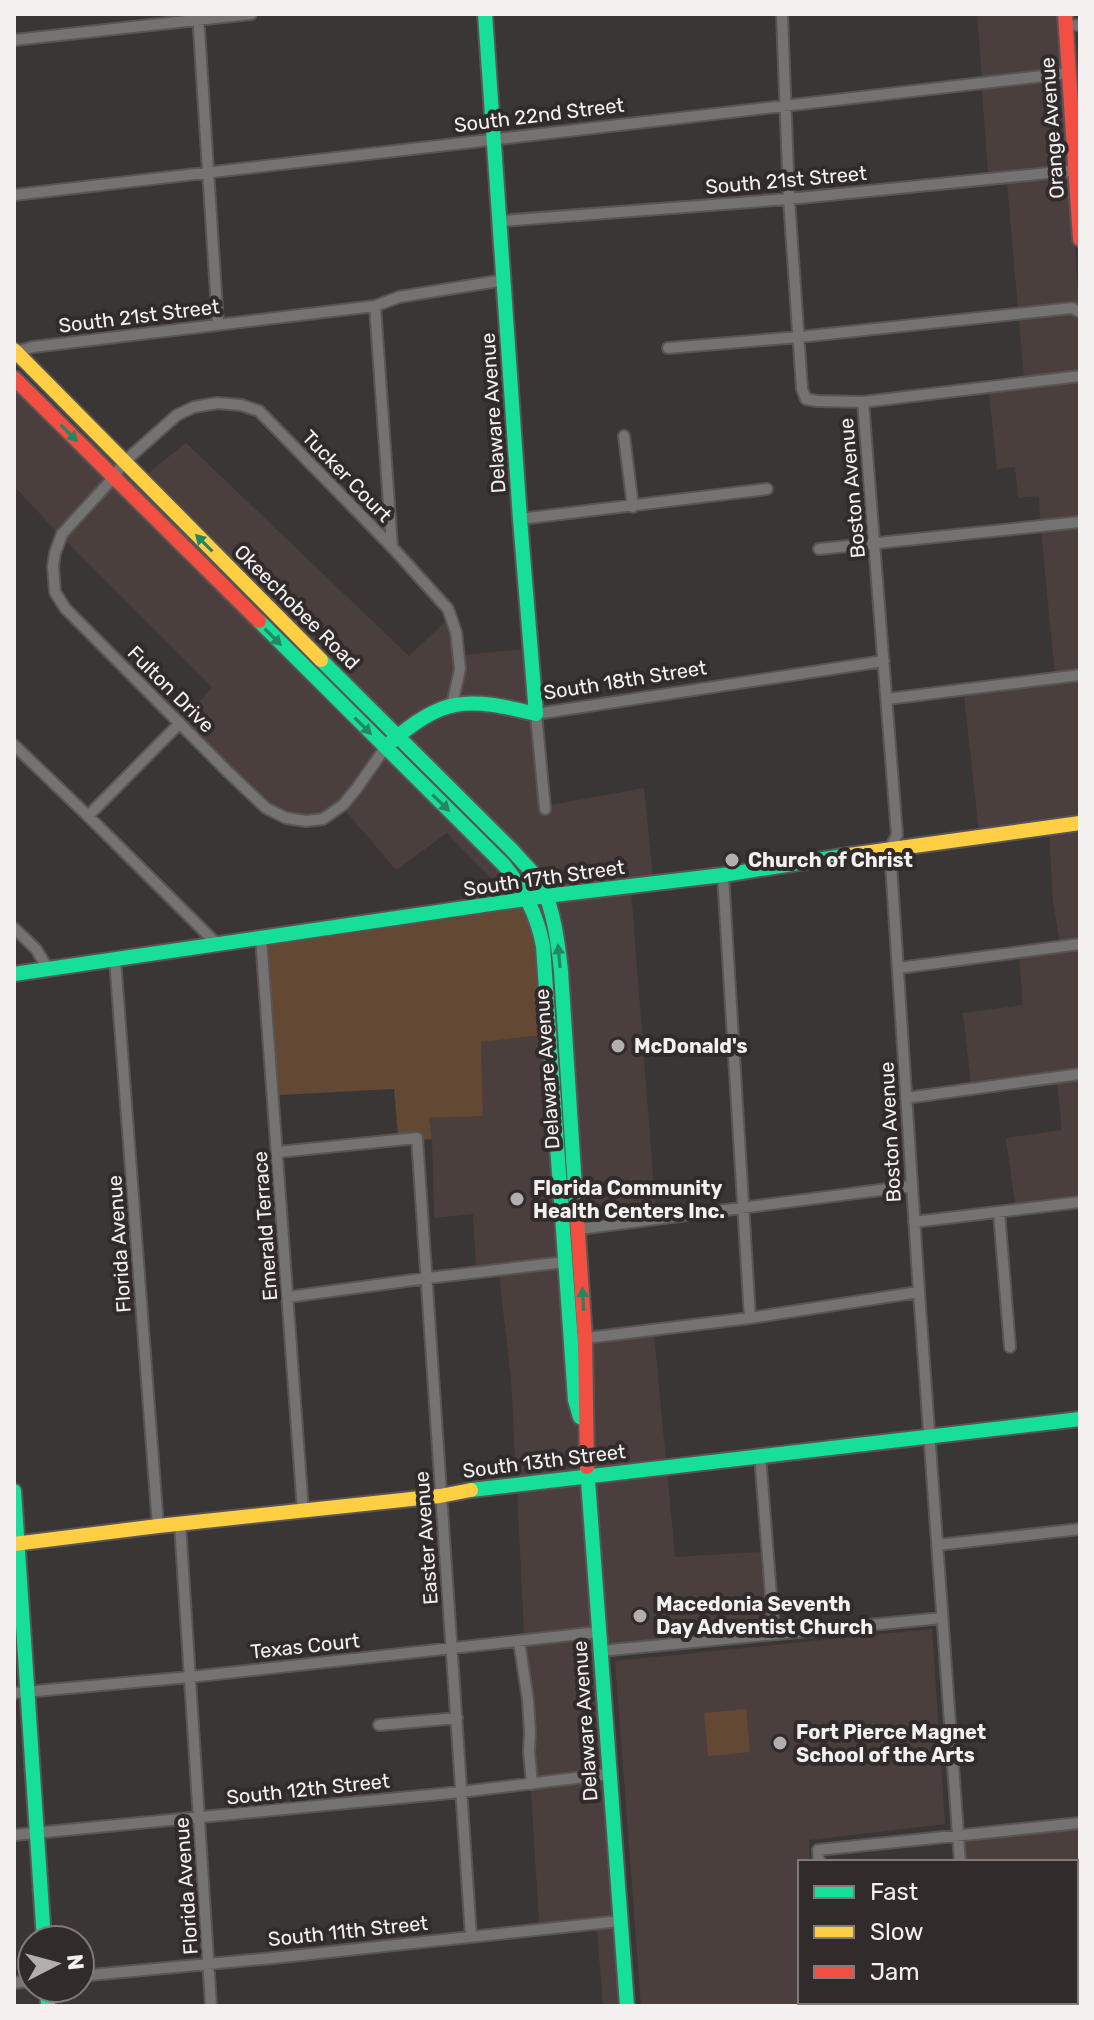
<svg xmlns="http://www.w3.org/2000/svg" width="1094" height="2020" font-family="Rubik,sans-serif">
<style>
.built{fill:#4b3f3e}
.green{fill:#634834}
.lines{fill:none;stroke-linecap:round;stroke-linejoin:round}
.street-casing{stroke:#595555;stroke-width:14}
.fast-casing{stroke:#595555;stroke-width:18}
.slow-casing{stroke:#595555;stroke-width:18}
.jam-casing{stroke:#595555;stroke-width:18}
.street{stroke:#757272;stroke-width:10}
.fast{stroke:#16e098;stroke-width:14}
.slow{stroke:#ffcf43;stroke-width:14}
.jam{stroke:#f24e42;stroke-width:14}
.oneway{fill:#248662}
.poi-dot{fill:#b3afaf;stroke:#322b2b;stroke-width:3}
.labels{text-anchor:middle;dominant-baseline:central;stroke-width:8;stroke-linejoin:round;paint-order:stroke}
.street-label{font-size:20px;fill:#f4f0f0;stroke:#322b2b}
.poi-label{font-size:20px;font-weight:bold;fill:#f4f0f0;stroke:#322b2b;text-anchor:start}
</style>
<rect width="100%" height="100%" fill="#3b3636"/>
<!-- built -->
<path class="built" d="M977,14h82l4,55 -81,9z
M1064,79l6,87 -82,8 -6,-86z
M1070,175l9,131 -61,3 -11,-127z
M1071,313l9,5v53l-56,7 -5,-59z
M1080,381v136l-40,4 -1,-25 -21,2 -3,-31 -18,2 -8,-77z
M14,386l92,91 -49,55 -43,-46z
M186,443l223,213 37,-35 5,12 3,35 -7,34 -49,28 -252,-255z
M114,485l264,264 -39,52 -19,13 -14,2 -18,-2 -19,-10 -84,-84 27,-33 -147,-147 2,-4z
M1080,527v143l-25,4 -14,-143z
M525,649l5,59 -71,-8 6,-31 -1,-14z
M1080,680v138l-101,14 -15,-137z
M489,709l42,9 9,96 11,-1v-8l93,-17 9,90 -103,13 -145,-154 48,-27z
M386,756l114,112 21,27 -12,2 -62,-64 -51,37 -51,-60 -3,1 19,-20z
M1080,828v111l-20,3 -7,-40 -4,-70z
M631,891l25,323 -72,10 -31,-324z
M1080,949v120l-109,15 -8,-71 60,-8 -4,-48z
M543,1035l16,223 -83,9 -3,-53 -39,4 -2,-79 -3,-21 54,-3 -3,-73z
M1080,1079v118l-65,8 -9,-67 56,-8 -5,-48z
M559,1268l10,133 10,33 2,37 -65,8 -5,-101 -12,-104z
M654,1335l12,126 -74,9 -1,-127z
M667,1471l8,86 87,-5 6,78 -162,15 -13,-165z
M582,1481l11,147 -69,7 -7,-146z
M932,1629l13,195 -136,16 1,22h-10v140h20v4h-179l-26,-345z
M594,1637l10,133 -67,8 -3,-27 2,-19 -2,-32 -9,-55z
M604,1780l10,137 -75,7 -8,-135z
M1080,1828v178h-100l-1,-4h97v-140h-110l-3,-22z
M615,1927l7,79h-19l-6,-77z"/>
<!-- green -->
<path class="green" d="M519,906l8,2 10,39 6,88 -62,7 2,74 -54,2 3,21 -10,1 -1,-7 -23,2 -4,-46 -115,6 -12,-153 88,-13 97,-10z
M746,1709l4,43 -42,4 -4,-43z"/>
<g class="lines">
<!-- street casing -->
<g class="street-casing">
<path id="street" d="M198,14l20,311
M782,14l7,185 13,190 4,10 11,2 46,1 217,-26
M1066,26l14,-1
M14,40l237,-26
M14,195l1055,-122
M500,221l289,-22 290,-29
M375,306l17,241
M668,348l131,-11 273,-29 8,4
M15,352l18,-5 342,-41 24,-9 105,-17
M863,402l34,433 -7,14 29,443 41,570
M624,436l9,71
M520,519l247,-30
M819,549l261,-27
M887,699l193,-24
M14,745l74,71 129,128
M385,748l-28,40 -14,17 -20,14 -17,2 -20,-3 -20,-10 -38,-36 -163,-164 -10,-16 -2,-26 2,-13 7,-19 52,-57 10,-15 53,-47 17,-8 23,-4 24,2 18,6 133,136 56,62 8,23 4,37 -8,36
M545,809l-9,-95 348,-53
M88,816l92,-93
M723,875l27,443
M14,928l22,21 12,20
M261,938l42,573
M115,959l43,567
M899,968l181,-24
M906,1098l174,-24
M278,1152l139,-14 54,798
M999,1212l11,135
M914,1222l166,-20
M579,1229l332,-43
M288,1297l140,-19 137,-16
M570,1340l180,-22 169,-26
M760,1455l14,179
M180,1524l31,482
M937,1545l143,-16
M519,1641l9,59 2,33 -1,18 3,33
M600,1651l342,-33
M14,1693l176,-16 409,-45
M379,1725l78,-7
M14,1835l447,-43 148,-18
M819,1862l-1,-12 262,-27
M80,1976l193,-18 347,-37
M14,1983l18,-2
M832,2002l1,4
M970,2002v4"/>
</g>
<!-- fast casing -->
<g class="fast-casing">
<path id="fast" d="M259,621l245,244c20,25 33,49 39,81l32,454 5,17
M321,660l191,190c9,11 22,22 29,34 13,26 17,59 20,87l16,248
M390,743c17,-15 42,-34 65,-38 26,-5 55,3 81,9l-16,-195 -35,-505
M14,974l532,-78 177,-21 126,-20
M587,1467l40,539
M471,1490l609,-71
M14,1491l30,449
M47,1988l1,18"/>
</g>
<!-- slow casing -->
<g class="slow-casing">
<path id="slow" d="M14,350l307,310
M849,855l231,-32
M14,1544l144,-18 282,-30 31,-6"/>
</g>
<!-- jam casing -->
<g class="jam-casing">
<path id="jam" d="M1065,14l15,225
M14,378l245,243
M577,1219l8,120 2,128"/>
</g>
<!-- street -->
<use href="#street" class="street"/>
<!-- fast -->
<use href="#fast" class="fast"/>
<!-- slow -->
<use href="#slow" class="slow"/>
<!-- jam -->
<use href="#jam" class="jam"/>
</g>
<!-- one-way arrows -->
<defs><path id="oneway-solid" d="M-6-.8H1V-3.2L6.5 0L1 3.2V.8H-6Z" transform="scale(2)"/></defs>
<g class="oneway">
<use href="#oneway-solid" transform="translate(69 433) rotate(45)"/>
<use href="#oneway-solid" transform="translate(204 543) rotate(-135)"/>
<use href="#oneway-solid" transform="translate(273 637) rotate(45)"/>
<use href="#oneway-solid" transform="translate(363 726) rotate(45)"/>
<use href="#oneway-solid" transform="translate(441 803) rotate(44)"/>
<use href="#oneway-solid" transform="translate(559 956) rotate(-95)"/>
<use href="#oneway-solid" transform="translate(583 1299) rotate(-93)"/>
</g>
<!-- markers -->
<g class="poi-dot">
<circle cx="732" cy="860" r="8"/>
<circle cx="618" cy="1046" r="8"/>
<circle cx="517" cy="1199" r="8"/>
<circle cx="640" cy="1616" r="8"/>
<circle cx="780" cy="1743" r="8"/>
</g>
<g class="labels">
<!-- street labels -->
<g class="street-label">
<text transform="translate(539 115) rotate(-7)">South 22nd Street</text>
<text transform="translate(1052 128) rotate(-94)">Orange Avenue</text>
<text transform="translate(786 180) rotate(-5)">South 21st Street</text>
<text transform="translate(139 316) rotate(-7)">South 21st Street</text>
<text transform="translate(493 413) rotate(-94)">Delaware Avenue</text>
<text transform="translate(347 476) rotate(46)">Tucker Court</text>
<text transform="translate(852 488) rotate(-95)">Boston Avenue</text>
<text transform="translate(297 607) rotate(45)">Okeechobee Road</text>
<text transform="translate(625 680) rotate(-9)">South 18th Street</text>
<text transform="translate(171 689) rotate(45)">Fulton Drive</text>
<text transform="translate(544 878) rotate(-8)">South 17th Street</text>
<text transform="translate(547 1069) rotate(-94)">Delaware Avenue</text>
<text transform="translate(890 1132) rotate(-93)">Boston Avenue</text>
<text transform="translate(265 1226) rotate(-94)">Emerald Terrace</text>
<text transform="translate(119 1244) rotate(-94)">Florida Avenue</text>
<text transform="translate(544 1461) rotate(-7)">South 13th Street</text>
<text transform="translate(426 1538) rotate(-94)">Easter Avenue</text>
<text transform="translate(305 1646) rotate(-6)">Texas Court</text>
<text transform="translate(585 1721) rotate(-94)">Delaware Avenue</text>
<text transform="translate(308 1789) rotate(-6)">South 12th Street</text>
<text transform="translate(186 1886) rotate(-94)">Florida Avenue</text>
<text transform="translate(348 1931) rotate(-6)">South 11th Street</text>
</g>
<!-- poi labels -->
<g class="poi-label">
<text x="748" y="860">Church of Christ</text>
<text x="634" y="1046">McDonald's</text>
<text x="533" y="1188">Florida Community<tspan x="533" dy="23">Health Centers Inc.</tspan></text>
<text x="656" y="1604">Macedonia Seventh<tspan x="656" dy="23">Day Adventist Church</tspan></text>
<text x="796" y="1732">Fort Pierce Magnet<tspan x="796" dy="23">School of the Arts</tspan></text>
</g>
</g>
<!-- border -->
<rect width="1094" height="2020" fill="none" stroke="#f4f0f0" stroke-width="32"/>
<!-- legend -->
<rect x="798" y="1860" width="280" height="144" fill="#322b2b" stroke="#807a7a" stroke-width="2"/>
<rect x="814" y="1886" width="40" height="12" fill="#16e098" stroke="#807a7a" stroke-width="2"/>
<text x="870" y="1900" font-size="24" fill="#f4f0f0">Fast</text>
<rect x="814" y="1926" width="40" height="12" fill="#ffcf43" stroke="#807a7a" stroke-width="2"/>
<text x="870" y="1940" font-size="24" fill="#f4f0f0">Slow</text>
<rect x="814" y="1966" width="40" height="12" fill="#f24e42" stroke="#807a7a" stroke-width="2"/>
<text x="870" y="1980" font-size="24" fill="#f4f0f0">Jam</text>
<!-- north arrow -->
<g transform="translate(56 1964) rotate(84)"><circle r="38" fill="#322b2b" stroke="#807a7a" stroke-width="2"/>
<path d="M0-6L14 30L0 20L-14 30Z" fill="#b3afaf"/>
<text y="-12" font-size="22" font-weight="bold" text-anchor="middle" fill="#f4f0f0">N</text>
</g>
</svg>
